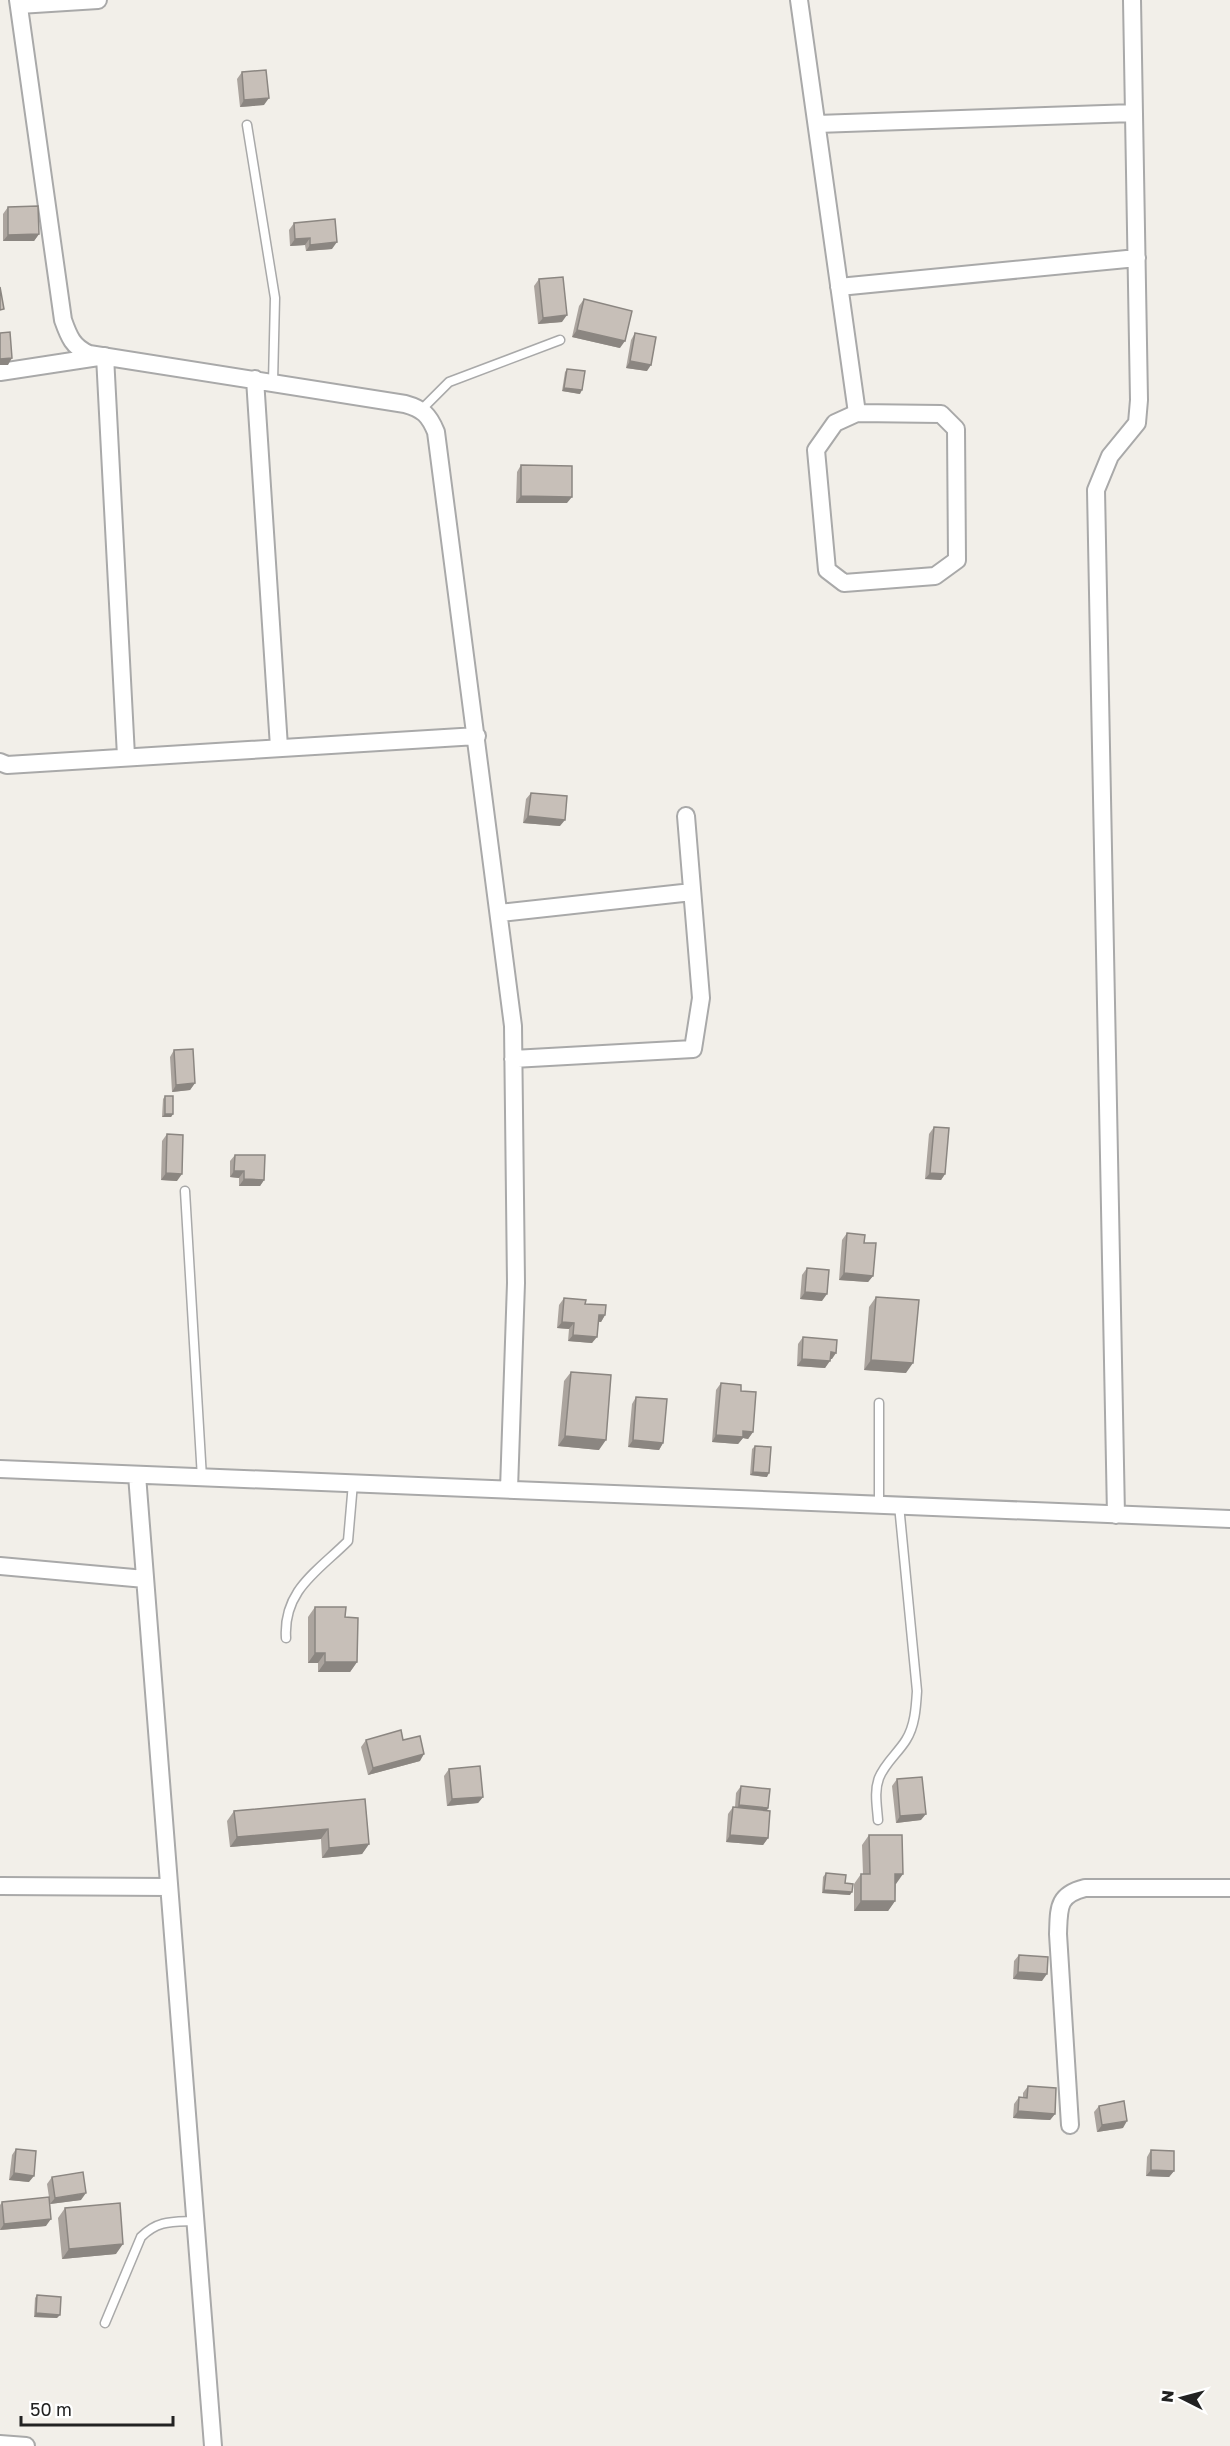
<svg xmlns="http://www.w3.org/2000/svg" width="1230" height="2446" font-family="'Golos Text',sans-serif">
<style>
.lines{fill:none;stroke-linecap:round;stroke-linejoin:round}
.lane-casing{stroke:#a9a9a9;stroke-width:11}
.street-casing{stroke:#a9a9a9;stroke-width:20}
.lane{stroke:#fff;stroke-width:8}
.street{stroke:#fff;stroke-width:16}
.wall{fill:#aba49e}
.shaded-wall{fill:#8b8681}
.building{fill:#c7bfb8;stroke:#8b8681;stroke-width:1.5}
</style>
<rect width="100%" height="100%" fill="#f2efe9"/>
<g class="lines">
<!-- lane casing -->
<g class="lane-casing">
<path id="lane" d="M247,125l28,173 -2,84
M422,409l27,-27 111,-42
M185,1191l17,287
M879,1505v-102
M286,1638c-3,-48 32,-67 62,-97l5,-58
M878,1820c-1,-14 -4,-29 1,-42 6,-15 19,-25 27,-38 9,-14 10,-33 11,-49l-18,-186
M105,2323l36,-86c17,-17 31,-15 54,-16"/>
</g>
<!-- street casing -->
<g class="street-casing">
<path id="street" d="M18,0l45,320c6,17 10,27 26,34l316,50c18,5 24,11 31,28l77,594 3,257 -7,206
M799,0l58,413
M19,5l79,-5
M817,124l317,-11
M839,287l298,-29
M0,372l105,-16 21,400
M255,379l24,368
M857,413l84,1 15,15 1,131 -22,16 -91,7 -17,-13 -11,-120 19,-27z
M0,762l7,3 470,-29
M500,913l192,-21
M513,1059l180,-10 8,-51 -15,-182
M0,1469l1230,50
M137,1475l76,971
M1116,1515l-20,-1025 14,-34 27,-33 2,-23 -7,-400
M0,1566l145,13
M0,1886l169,1
M1070,2125l-12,-191c1,-26 -1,-39 27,-46h145
M0,2444l26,2"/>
</g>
<!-- lane -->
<use href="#lane" class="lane"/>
<!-- street -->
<use href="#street" class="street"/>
</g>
<!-- wall -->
<path class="wall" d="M242,72l22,33 -24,2 -3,-28z
M8,207l31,27 -5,7h-31v-27z
M294,223l38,26 -26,2 -1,-6 -15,1 -1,-16z
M539,279l23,43 -24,2 -4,-38z
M584,299l36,49 -48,-11 7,-31z
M635,333l12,38 -21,-3 5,-28z
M567,369l13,25 -18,-3 3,-19z
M521,465l46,38h-51l1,-31z
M531,793l29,33 -37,-3 3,-24z
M174,1050l21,33 -5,7 -18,2 -2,-35z
M165,1096l8,18 -2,3h-9l1,-18z
M934,1127l11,47 -4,6 -16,-1 4,-45z
M167,1134l10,47 -16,-1 1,-39z
M235,1155l29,25 -4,6h-21v-8l-9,-1v-16z
M847,1233l17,10 9,33 -5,6 -29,-2 3,-40z
M807,1268l15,33 -22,-2 2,-24z
M876,1297l30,76 -42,-3 5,-63z
M564,1298l41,17 -4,7h-2l-7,21 -24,-2 1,-12 -12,-1 2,-23z
M803,1337l29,22h-2l-5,9 -28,-2 1,-22z
M571,1372l28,78 -41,-4 6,-65z
M721,1383l20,8 12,41 -5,7 -5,-1 -5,6 -26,-2 4,-52z
M636,1397l27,46 -4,7 -31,-3 4,-43z
M755,1446l12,31 -17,-2 2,-26z
M315,1607l30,10 12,45 -7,10h-32v-9h-10v-46z
M366,1740h37l17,21 -52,14 -7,-28z
M449,1769l34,28 -5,6 -31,3 -3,-30z
M897,1779l24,41 -25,3 -4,-37z
M741,1786l27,22 -1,3 1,27 -5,7 -37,-3 2,-28 5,-7h2l1,-14z
M365,1799l4,45 -7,10 -40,4 -1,-19 -91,8 -3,-26 7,-10z
M869,1835l27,49 -1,17 -7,10h-34v-27l7,-10h2l-1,-29z
M826,1873l19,10 5,12 -28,-2 1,-16z
M1019,1955l23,26 -29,-2 1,-18z
M1028,2086l27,28 -5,6 -37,-2 1,-14 5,-7 4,1v-5z
M1099,2106l24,22 -26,4 -3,-20z
M16,2149l13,33 -20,-2 3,-25z
M1151,2150l23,21 -5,6 -23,-1 1,-19z
M52,2177l29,23 -31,4 -3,-20z
M2,2202l44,24 -46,4v-25z
M65,2208l51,46 -54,5 -4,-41z
M37,2295l20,23 -23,-1 1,-19z"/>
<!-- shaded-wall -->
<path class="shaded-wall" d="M269,98l-5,7 -24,2 4,-7z
M39,234l-5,7h-31l5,-6z
M310,238l-5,7 -15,1 5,-7z
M337,242l-5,7 -26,2 4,-6z
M567,315l-5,7 -24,2 5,-6z
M577,330l48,11 -5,7 -48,-11z
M12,358l-4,7h-8v-6z
M630,361l21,4 -4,6 -21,-3z
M564,388l18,2 -2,4 -18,-3z
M521,496l51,1 -5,6h-51z
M528,816l37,4 -5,6 -37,-3z
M195,1083l-5,7 -18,2 4,-7z
M165,1114h8l-2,3h-9z
M234,1171h10l-5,7 -9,-1z
M166,1173l16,1 -5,7 -16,-1z
M930,1173l15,1 -4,6 -16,-1z
M244,1179l20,1 -4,6h-21z
M844,1273l29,3 -5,6 -29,-2z
M805,1292l22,2 -5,7 -22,-2z
M599,1315h6l-4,7 -7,-1z
M562,1322l12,1 -5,6 -12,-1z
M573,1335l24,2 -5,6 -24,-2z
M831,1352l5,1 -4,6h-6z
M802,1359l28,2 -5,7 -28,-2z
M871,1360l42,3 -7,10 -42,-3z
M743,1431l10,1 -5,7 -5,-1 -5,6 -26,-2 4,-7z
M565,1436l41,4 -7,10 -41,-4z
M633,1440l30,3 -4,7 -31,-3z
M753,1472l16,1 -2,4 -17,-2z
M315,1653h10l-7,10h-10z
M325,1662h32l-7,10h-32z
M424,1754l-4,7 -52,14 5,-7z
M483,1797l-5,6 -31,3 5,-7z
M739,1805l29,3 -4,7 -30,-3z
M926,1814l-5,6 -25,3 4,-7z
M328,1829l-7,10 -91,8 7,-10z
M730,1835l38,3 -5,7 -37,-3z
M369,1844l-7,10 -40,4 7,-10z
M895,1874h8l-7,10h-8z
M824,1890l28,2 -2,3 -28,-2z
M861,1901h34l-7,10h-34z
M1018,1972l29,2 -5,7 -29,-2z
M1018,2111l37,3 -5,6 -37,-2z
M1127,2121l-4,7 -26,4 5,-7z
M1151,2170l23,1 -5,6 -23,-1z
M14,2173l20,3 -5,6 -20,-2z
M86,2193l-5,7 -31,4 5,-6z
M51,2219l-5,7 -46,4 4,-6z
M123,2244l-7,10 -54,5 7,-10z
M36,2313l24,2 -3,3 -23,-1z"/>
<!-- building -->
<path class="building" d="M266,70l3,28 -25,2 -2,-28z
M38,206l1,28 -31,1v-28z
M335,219l2,23 -27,3v-7l-15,1 -1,-16z
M563,277l4,38 -24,3 -4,-39z
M0,287l4,22 -4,1z
M584,299l48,12 -7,30 -48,-11z
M10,332l2,26 -12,1v-26z
M635,333l21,4 -5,28 -21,-4z
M567,369l18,2 -3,19 -18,-2z
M521,465l51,1v31l-51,-1z
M531,793l36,3 -2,24 -37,-4z
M193,1049l2,34 -19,2 -2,-35z
M165,1096h8v18h-8z
M934,1127l15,1 -4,46 -15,-1z
M167,1134l16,1 -1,39 -16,-1z
M235,1155h30l-1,25 -20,-1v-8h-10z
M847,1233l18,2 -1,8h12l-3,33 -29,-3z
M807,1268l22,2 -2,24 -22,-2z
M876,1297l43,3 -6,63 -42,-3z
M564,1298l22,2 -1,4 21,1 -1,10h-6l-2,22 -24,-2 1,-12 -12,-1z
M803,1337l34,3 -1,13 -5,-1 -1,9 -28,-2z
M571,1372l40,3 -5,65 -41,-4z
M721,1383l20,2v6l15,1 -3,40 -10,-1v6l-27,-2z
M636,1397l31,2 -4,44 -30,-3z
M755,1446l16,1 -2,26 -16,-1z
M315,1607h31l-1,10 13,1 -1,44h-32v-9h-10z
M401,1730l2,10 17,-4 4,18 -51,14 -7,-28z
M480,1766l3,31 -31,2 -3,-30z
M922,1777l4,37 -26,2 -3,-37z
M741,1786l29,3 -2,19 -29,-3z
M365,1799l4,45 -40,4 -1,-19 -91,8 -3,-26z
M733,1807l37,4 -2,27 -38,-3z
M869,1835h33l1,39h-8v27h-34v-27h9z
M826,1873l20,2 -1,8 8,1 -1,8 -28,-2z
M1019,1955l29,2 -1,17 -29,-2z
M1028,2086l28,2 -1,26 -37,-3 1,-14 8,1z
M1124,2101l3,20 -25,4 -3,-19z
M16,2149l20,2 -2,25 -20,-3z
M1151,2150l23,1v20l-23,-1z
M83,2172l3,21 -31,5 -3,-21z
M49,2197l2,22 -47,5 -2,-22z
M120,2203l3,41 -54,5 -4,-41z
M37,2295l24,2 -1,18 -24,-2z"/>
<!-- north arrow -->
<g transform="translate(1182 2398) rotate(276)" stroke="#ffffff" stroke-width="4.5" paint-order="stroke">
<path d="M0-4.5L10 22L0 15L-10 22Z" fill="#222222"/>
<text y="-9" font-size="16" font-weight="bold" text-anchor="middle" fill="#222222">N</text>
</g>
<!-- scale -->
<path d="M21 2416v9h152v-9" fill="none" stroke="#222222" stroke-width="3"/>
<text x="30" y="2416" font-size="18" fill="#222222" stroke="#ffffff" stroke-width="4.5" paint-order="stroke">50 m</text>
</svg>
